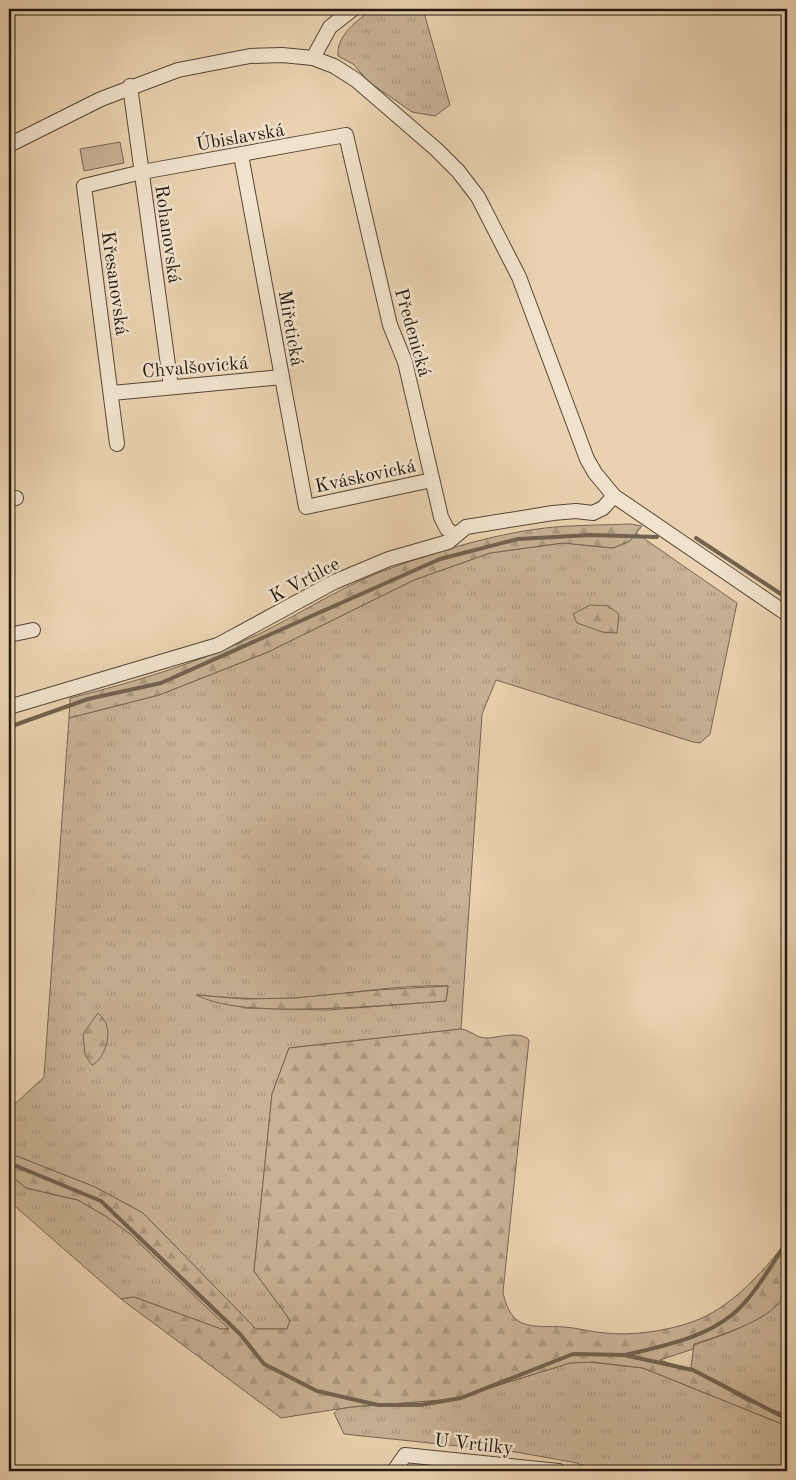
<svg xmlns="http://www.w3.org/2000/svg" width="796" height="1480" font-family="'Old Standard TT',serif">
<defs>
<pattern id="grass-tufts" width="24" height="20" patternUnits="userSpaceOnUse" patternTransform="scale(1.25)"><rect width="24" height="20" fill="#c8b295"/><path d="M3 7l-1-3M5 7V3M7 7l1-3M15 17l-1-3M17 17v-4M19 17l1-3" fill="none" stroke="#ac987f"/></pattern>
<pattern id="forest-firs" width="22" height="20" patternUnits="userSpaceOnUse" patternTransform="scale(1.25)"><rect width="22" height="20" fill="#c8b295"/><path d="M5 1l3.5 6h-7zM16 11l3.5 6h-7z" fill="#ac987f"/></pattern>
</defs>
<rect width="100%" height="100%" fill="#ead2b0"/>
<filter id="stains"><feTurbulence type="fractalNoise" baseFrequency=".004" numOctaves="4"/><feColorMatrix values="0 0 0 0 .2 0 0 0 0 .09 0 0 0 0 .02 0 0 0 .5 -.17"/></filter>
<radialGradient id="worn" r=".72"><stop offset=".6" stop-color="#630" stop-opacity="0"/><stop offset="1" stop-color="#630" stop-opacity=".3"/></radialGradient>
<!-- grass -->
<g fill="url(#grass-tufts)" stroke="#766552" fill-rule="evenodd">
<path d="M 373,9 L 423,9 L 450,105 L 435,116 L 412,112 L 369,82 L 353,64 L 338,56 C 336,35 358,20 373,9 Z"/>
<path d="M 636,533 L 737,603 L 710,734 L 700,743 L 693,742 L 496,680 L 482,714 L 461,1029 L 289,1048 L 272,1094 L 254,1271 L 290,1320 L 288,1329 L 256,1329 L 143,1213 L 95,1187 L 9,1153 L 9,1106 L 15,1104 L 44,1077 L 69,718 L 159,695 L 268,652 L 414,580 L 490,553 L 563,543 L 613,548 L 630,541 ZM 448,986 L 446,1001 L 328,1010 L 245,1008 L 198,995 C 230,998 262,1000 294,998 C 345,995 397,984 448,986 Z"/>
<path d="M 9,1174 L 26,1188 L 78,1200 L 107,1217 L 130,1234 L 230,1329 L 221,1329 L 134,1297 L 121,1299 L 9,1201 Z"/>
<path d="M 787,1290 L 787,1415 C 756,1403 714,1391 691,1367 L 694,1345 C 729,1333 765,1322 787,1290 Z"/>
<path d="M 588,1362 L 643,1368 L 787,1426 L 787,1471 L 599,1471 L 577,1463 L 516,1452 L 344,1434 L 334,1413 L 339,1409 L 351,1407 L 454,1399 L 570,1363 Z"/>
</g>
<!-- forest -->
<g fill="url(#forest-firs)" stroke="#766552">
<path d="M 630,524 L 642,526 L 630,541 L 613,548 L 563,543 L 490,553 L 414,580 L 268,652 L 159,695 L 69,718 L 70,698 C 135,682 198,663 259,634 C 304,612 346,583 394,567 C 445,549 500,532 555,527 C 580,525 605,525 630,524 Z"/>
<path d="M 590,605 L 608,606 L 619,614 L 617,633 L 602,632 L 577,623 L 573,614 Z"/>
<path d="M 448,986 L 446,1001 C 390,1005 335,1010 278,1009 C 251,1008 221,1007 196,995 L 245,999 L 295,998 L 377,990 Z"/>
<path d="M 98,1013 C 101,1016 104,1019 106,1023 C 111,1036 105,1059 92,1065 L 85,1055 L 83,1034 Z"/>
<path d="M 461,1029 C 471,1030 476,1038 486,1038 C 499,1038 519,1030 529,1040 L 503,1292 C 505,1303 510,1318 522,1323 C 533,1328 552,1326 564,1327 C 578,1328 591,1332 605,1333 C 633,1336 666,1331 692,1322 C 730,1309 763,1272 787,1241 C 787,1256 790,1273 787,1288 C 782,1318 718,1336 694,1344 L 693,1349 L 660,1360 L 696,1372 L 747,1401 L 787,1415 L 787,1426 L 643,1368 L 593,1362 L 570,1363 L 454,1399 L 351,1407 L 281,1418 L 121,1299 L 134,1297 L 221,1329 L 229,1329 L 130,1234 L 107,1217 L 78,1200 L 26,1188 L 9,1174 L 9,1153 L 95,1187 L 143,1213 L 256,1329 L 287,1329 L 290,1320 L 254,1271 L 272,1094 L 289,1048 Z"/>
</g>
<!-- park -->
<path fill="#c8b295" stroke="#766552" d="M 120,142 L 124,163 L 84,171 L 80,149 Z"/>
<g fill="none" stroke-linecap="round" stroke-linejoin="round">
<!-- stream -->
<g stroke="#726250" stroke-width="4">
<path d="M 696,538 L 787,598"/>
<path d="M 9,727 L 88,699 L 161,683 L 440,559 L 518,539 L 591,535 L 657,537"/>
<path d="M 9,1163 L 101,1201 L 240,1334 L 264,1364 L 317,1391 L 378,1405 L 420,1405 L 461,1398 L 573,1354 L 624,1355 L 693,1370 L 787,1419"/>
<path d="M 625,1355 C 667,1345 717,1336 746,1301 C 762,1283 774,1261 787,1241"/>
</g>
<defs>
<g id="minor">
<path d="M 313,58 L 330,27 L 353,9"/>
<path d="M 130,86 L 171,387"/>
<path d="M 9,145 L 101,99 L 178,70 L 250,56 L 282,55 L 313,58 L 334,66 L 356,80 L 437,150 L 458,171 L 478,197 L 519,277 L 587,459 L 595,473 L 614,496 L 787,614"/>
<path d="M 241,155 L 306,507 L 432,480"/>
<path d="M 112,393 L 282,377"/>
<path d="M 117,444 L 84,186 L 142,172 L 346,135 L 390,325 L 405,362 L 441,517 L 447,529 L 455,535"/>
<path d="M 9,499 L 16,498"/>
<path d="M 9,635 L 33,630"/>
<path d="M 9,707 L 218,645 L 334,582 L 389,559 L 448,542 L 466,527 L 553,513 L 576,511 L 593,513 L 603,508 L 614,496"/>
<path d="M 394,1471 L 405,1455 L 559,1471"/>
</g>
</defs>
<!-- minor casing -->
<use href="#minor" stroke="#554638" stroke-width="16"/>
<!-- minor -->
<use href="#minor" stroke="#f1e2cc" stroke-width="14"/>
</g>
<g text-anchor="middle" stroke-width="5" stroke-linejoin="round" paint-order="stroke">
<!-- street labels -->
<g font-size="19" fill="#231810" stroke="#f1e2cc">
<text transform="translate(240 136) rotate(-10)" y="7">Úbislavská</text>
<text transform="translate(169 234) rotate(82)" y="7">Rohanovská</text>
<text transform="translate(116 283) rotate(82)" y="7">Křesanovská</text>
<text transform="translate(292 328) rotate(80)" y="7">Miřetická</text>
<text transform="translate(414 332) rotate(74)" y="7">Předenická</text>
<text transform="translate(195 366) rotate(-5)" y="7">Chvalšovická</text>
<text transform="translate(365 475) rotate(-12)" y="7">Kváskovická</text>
<text transform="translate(304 579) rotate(-28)" y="7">K Vrtilce</text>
<text transform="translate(474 1443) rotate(6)" y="7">U Vrtilky</text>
</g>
</g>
<!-- margin -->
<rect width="796" height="1480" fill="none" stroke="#ead2b0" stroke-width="30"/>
<rect x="10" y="10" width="776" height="1460" fill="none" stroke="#231810" stroke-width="2.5"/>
<rect x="15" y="15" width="766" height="1450" fill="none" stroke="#231810"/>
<rect width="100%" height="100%" filter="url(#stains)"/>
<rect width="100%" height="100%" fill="url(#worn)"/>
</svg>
